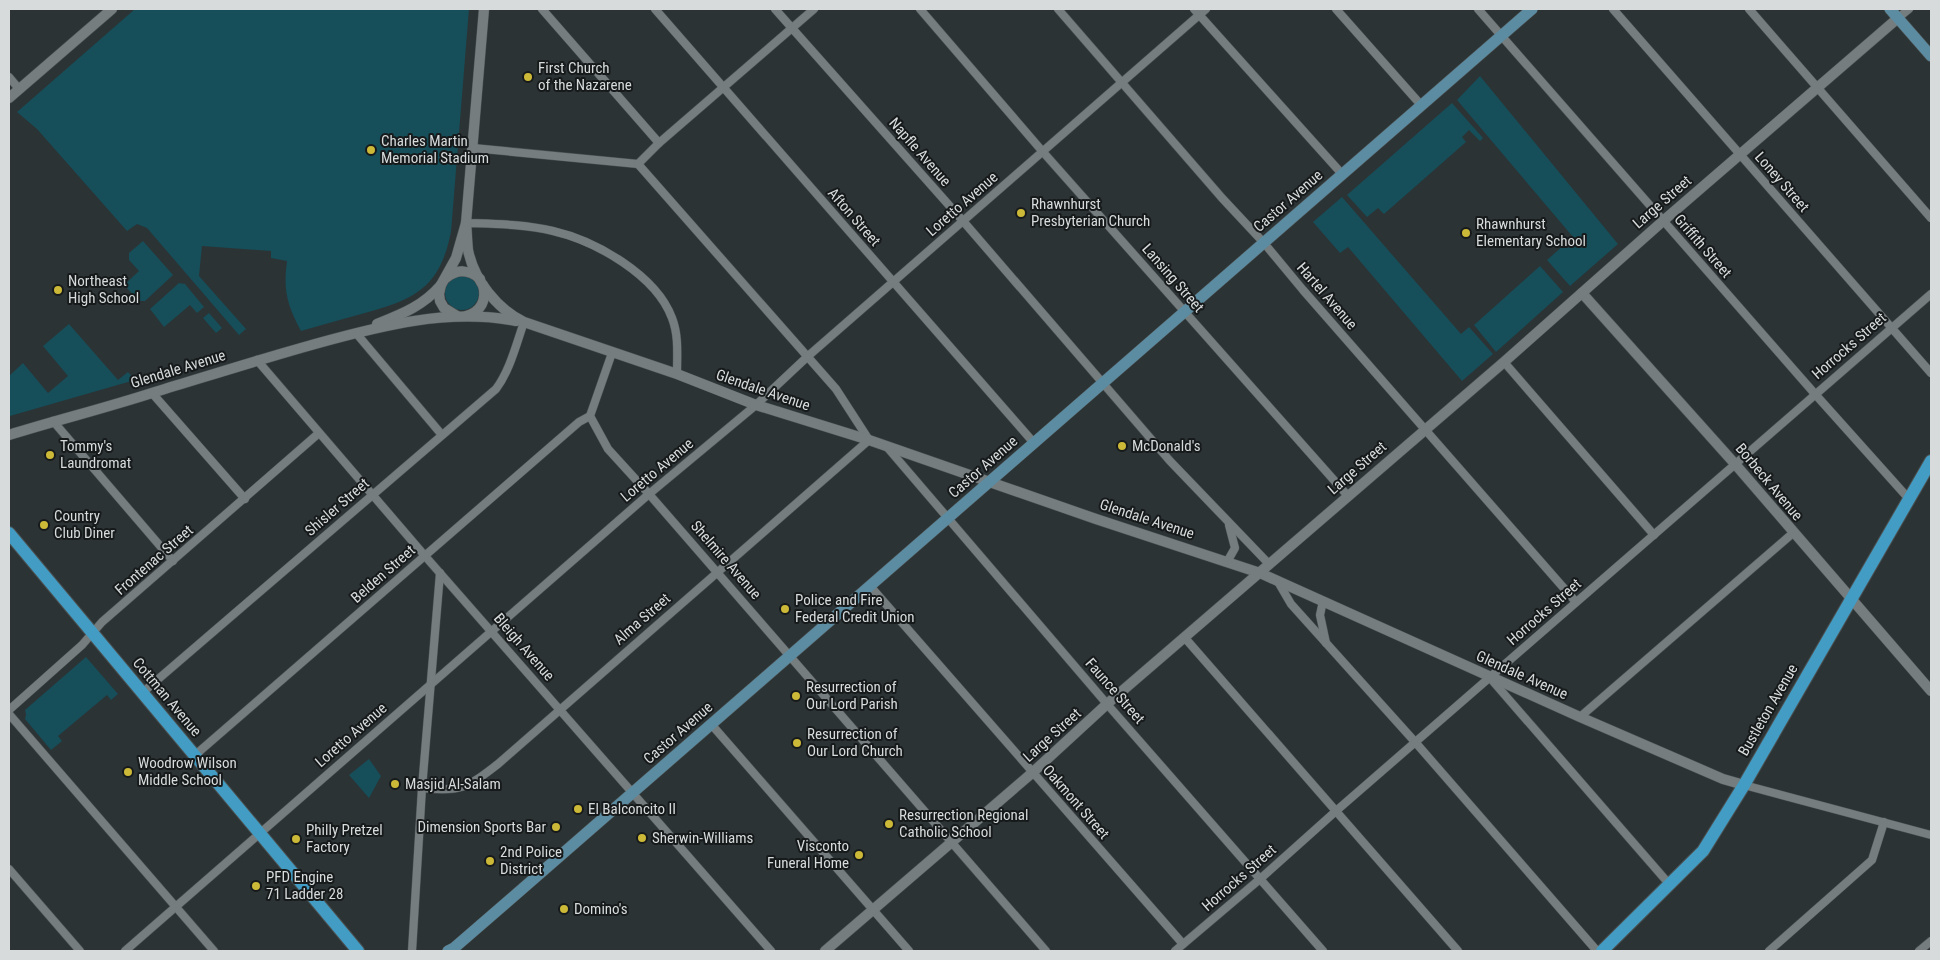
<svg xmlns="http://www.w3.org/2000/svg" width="1940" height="960" font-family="'Roboto Condensed',sans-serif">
<rect width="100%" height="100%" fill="#2c3335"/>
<!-- green -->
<g fill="#164e59">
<path d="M 135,9 L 469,9 L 451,232 C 440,287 416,299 365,313 C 343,319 322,325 301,331 C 287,305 283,290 287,261 L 271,258 L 271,251 L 202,246 L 199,276 L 246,329 L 239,335 L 147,228 L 137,224 L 127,231 L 37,129 L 17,112 Z"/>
<path d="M 1480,76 L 1618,244 L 1570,286 L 1547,260 L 1573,237 L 1457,100 Z"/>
<path d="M 1452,103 L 1483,138 L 1480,141 L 1469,130 L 1462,137 L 1466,142 L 1384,214 L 1378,208 L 1367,217 L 1347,195 Z"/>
<path d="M 1342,197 L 1461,334 L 1469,327 L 1493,354 L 1462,381 L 1348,247 L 1340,253 L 1313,222 Z"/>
<path d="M 143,241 L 173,275 L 145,301 L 139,301 L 124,285 L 139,271 L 129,260 L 129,253 Z"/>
<path d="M 1540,266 L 1563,292 L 1496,352 L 1474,325 Z"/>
<circle cx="462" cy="293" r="17"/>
<path d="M 179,283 L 185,284 L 204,307 L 197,313 L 190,305 L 164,327 L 150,309 Z"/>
<path d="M 209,313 L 222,328 L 216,333 L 203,318 Z"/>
<path d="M 69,324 L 118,380 L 128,372 L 135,380 L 10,416 L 9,376 L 23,363 L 48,393 L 68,376 L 43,346 Z"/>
<path d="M 86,657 L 118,694 L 111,700 L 107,695 L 58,736 L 62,741 L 51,750 L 25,719 L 26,715 L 25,710 Z"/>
<path d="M 369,759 L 381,776 L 369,798 L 349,775 Z"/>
</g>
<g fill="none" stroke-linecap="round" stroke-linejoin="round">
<defs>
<g id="minor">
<path d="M 542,9 L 659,143"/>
<path d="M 655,9 L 1034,443"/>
<path d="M 775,9 L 963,221 L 1170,461 L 1269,564"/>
<path d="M 920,9 L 1043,152 L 1348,496"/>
<path d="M 1058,9 L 1222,198 L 1264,243 L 1303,290 L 1576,602"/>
<path d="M 1194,9 L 1342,174"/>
<path d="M 1336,9 L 1421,105"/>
<path d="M 1478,9 L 1815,394 L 1909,499"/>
<path d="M 1613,9 L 1931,373"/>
<path d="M 1749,9 L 1931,218"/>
<path d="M 1898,18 L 1909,9"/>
<path d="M 9,77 L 19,89"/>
<path d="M 473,148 L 638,164"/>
<path d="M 638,164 L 659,143 L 814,9"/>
<path d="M 466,223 C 495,224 525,224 553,231 C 596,241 656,275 672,318 C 679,336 677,355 677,374"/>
<path d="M 356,333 L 442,435"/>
<path d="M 612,353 L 590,416 L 608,449 L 649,494 L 1046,951"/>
<path d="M 257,360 L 425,556 L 771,951"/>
<path d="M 1504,362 L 1654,535"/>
<path d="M 152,393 L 245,499"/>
<path d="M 53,421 L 173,561"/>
<path d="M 887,447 L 1107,704 L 1323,951"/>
<path d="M 1227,562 L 1235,548 L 1229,525"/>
<path d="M 1277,580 L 1291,604 L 1416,743 L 1597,951"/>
<path d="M 870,586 L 1183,944"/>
<path d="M 1323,601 L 1320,615 L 1326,643"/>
<path d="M 1185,638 L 1458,951"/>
<path d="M 1491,679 L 1670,885"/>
<path d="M 142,693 L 496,389 C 510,370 516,345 524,322"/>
<path d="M 9,710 L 82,645 L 102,622 L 319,433"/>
<path d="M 9,714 L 214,951"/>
<path d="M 1580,717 L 1793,533"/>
<path d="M 711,724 L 909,951"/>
<path d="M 194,756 L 579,422 L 590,416"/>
<path d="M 1744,785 L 1931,835"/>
<path d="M 422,788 C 461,792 467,788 498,764 L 869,440 L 836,389 L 638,164"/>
<path d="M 9,869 L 80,951"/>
<path d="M 125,951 L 649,494 L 756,405 L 807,357 L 1206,9"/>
<path d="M 412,951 L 422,788 L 440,573"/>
<path d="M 1175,951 L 1260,879 L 1336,811 L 1931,294"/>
<path d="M 1769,951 L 1872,860 L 1884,822"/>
<path d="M 1919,951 L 1931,941"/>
</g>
<g id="tertiary">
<path d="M 9,98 L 112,9"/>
<path d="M 466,223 C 467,232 467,241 468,250 C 474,280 497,309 524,322 L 677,374 L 756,405 L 869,440 L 1096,519 L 1260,573 L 1580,717 L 1723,779 L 1744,785"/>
<path d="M 446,278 C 457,269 469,269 480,279"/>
<path d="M 1582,293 L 1735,464 L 1931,691"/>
<path d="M 457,316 L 444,308 L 440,301 L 439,294 L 441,285 L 456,258 L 466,223 L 484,9"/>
<path d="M 466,316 C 481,312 487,300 483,285"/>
<path d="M 377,324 C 402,314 423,306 441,285"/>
<path d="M 9,435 C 57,420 106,408 155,392 C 208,376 261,359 315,344 C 380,326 448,308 516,321"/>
<path d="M 825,951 L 1032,773 L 1107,704 L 1504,362 L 1663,221 L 1898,18"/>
</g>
<g id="secondary">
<path d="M 1890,9 L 1931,56"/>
<path d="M 448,951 L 454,948 L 506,903 L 1532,9"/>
</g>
<g id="primary">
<path d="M 9,533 L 358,951"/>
<path d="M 1602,951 L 1703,851 L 1744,785 L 1931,461"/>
</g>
</defs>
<!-- minor casing -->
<use href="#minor" stroke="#4b5152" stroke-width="9"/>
<!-- tertiary casing -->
<use href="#tertiary" stroke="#4b5152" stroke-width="11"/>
<!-- secondary casing -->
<use href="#secondary" stroke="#4b5152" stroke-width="12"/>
<!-- primary casing -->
<use href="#primary" stroke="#4b5152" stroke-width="14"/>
<!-- minor -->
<use href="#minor" stroke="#757d7f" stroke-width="8"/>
<!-- tertiary -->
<use href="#tertiary" stroke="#757d7f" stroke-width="10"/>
<!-- secondary -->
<use href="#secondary" stroke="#5c8ca1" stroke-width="11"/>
<!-- primary -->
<use href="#primary" stroke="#439cc3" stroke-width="12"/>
</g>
<!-- markers -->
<g fill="#ccb938" stroke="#171a1b" stroke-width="2">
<circle cx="528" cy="77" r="5"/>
<circle cx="371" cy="150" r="5"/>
<circle cx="1021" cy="213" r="5"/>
<circle cx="1466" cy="233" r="5"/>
<circle cx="58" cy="290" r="5"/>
<circle cx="1122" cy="446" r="5"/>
<circle cx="50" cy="455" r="5"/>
<circle cx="44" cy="525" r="5"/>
<circle cx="785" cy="609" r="5"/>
<circle cx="796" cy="696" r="5"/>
<circle cx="797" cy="743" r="5"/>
<circle cx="128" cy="772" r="5"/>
<circle cx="395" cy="784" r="5"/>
<circle cx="578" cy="809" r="5"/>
<circle cx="889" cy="824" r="5"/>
<circle cx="556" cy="827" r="5"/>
<circle cx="642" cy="838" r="5"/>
<circle cx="296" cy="839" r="5"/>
<circle cx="859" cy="855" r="5"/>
<circle cx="490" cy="861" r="5"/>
<circle cx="256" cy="886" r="5"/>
<circle cx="564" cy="909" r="5"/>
</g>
<g text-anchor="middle" stroke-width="4" stroke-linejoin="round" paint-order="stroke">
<!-- poi labels -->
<g font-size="15" fill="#d7dbdc" stroke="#171a1b" text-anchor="start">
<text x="538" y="73">First Church<tspan x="538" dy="17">of the Nazarene</tspan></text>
<text x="381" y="146">Charles Martin<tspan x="381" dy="17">Memorial Stadium</tspan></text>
<text x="1031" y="209">Rhawnhurst<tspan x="1031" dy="17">Presbyterian Church</tspan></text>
<text x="1476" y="229">Rhawnhurst<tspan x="1476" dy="17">Elementary School</tspan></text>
<text x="68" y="286">Northeast<tspan x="68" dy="17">High School</tspan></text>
<text x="60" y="451">Tommy's<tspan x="60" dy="17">Laundromat</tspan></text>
<text x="1132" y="451">McDonald's</text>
<text x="54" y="521">Country<tspan x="54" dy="17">Club Diner</tspan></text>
<text x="795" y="605">Police and Fire<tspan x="795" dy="17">Federal Credit Union</tspan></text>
<text x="806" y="692">Resurrection of<tspan x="806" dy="17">Our Lord Parish</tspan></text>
<text x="807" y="739">Resurrection of<tspan x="807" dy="17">Our Lord Church</tspan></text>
<text x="138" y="768">Woodrow Wilson<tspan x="138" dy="17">Middle School</tspan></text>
<text x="405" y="789">Masjid Al-Salam</text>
<text x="588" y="814">El Balconcito II</text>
<text x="899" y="820">Resurrection Regional<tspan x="899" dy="17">Catholic School</tspan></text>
<text x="546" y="832" text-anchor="end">Dimension Sports Bar</text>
<text x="306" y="835">Philly Pretzel<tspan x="306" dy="17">Factory</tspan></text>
<text x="652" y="843">Sherwin-Williams</text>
<text x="849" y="851" text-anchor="end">Visconto<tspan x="849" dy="17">Funeral Home</tspan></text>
<text x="500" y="857">2nd Police<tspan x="500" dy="17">District</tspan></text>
<text x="266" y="882">PFD Engine<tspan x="266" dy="17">71 Ladder 28</tspan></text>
<text x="574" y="914">Domino's</text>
</g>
<!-- street labels -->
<g font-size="15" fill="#d7dbdc" stroke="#171a1b">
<text transform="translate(920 152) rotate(49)" y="5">Napfle Avenue</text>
<text transform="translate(1782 182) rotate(49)" y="5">Loney Street</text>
<text transform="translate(1288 201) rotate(-41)" y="5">Castor Avenue</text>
<text transform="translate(1662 202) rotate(-41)" y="5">Large Street</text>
<text transform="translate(962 204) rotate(-41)" y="5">Loretto Avenue</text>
<text transform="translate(854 217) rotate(49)" y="5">Afton Street</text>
<text transform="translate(1703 246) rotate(49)" y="5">Griffith Street</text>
<text transform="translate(1173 278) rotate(49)" y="5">Lansing Street</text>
<text transform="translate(1327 296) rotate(49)" y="5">Hartel Avenue</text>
<text transform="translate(1849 346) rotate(-41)" y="5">Horrocks Street</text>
<text transform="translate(178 369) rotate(-17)" y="5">Glendale Avenue</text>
<text transform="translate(763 390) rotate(19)" y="5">Glendale Avenue</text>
<text transform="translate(983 467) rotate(-41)" y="5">Castor Avenue</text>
<text transform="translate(1357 468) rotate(-41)" y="5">Large Street</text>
<text transform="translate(657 470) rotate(-40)" y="5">Loretto Avenue</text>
<text transform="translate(1769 482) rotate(50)" y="5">Borbeck Avenue</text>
<text transform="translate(337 507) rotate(-41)" y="5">Shisler Street</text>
<text transform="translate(1147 519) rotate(18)" y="5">Glendale Avenue</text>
<text transform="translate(154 560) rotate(-41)" y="5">Frontenac Street</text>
<text transform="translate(726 560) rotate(49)" y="5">Shelmire Avenue</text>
<text transform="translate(383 574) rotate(-41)" y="5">Belden Street</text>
<text transform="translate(1544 612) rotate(-41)" y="5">Horrocks Street</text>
<text transform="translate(642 619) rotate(-41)" y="5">Alma Street</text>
<text transform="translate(524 647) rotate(49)" y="5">Bleigh Avenue</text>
<text transform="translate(1522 675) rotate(24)" y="5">Glendale Avenue</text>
<text transform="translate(1115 691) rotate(49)" y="5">Faunce Street</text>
<text transform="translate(167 697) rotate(50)" y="5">Cottman Avenue</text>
<text transform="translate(1768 710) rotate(-60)" y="5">Bustleton Avenue</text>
<text transform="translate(678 733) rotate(-41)" y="5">Castor Avenue</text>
<text transform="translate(351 735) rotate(-41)" y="5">Loretto Avenue</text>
<text transform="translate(1052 735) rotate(-42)" y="5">Large Street</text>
<text transform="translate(1076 802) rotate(49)" y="5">Oakmont Street</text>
<text transform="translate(1239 878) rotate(-41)" y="5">Horrocks Street</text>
</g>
</g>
<!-- border -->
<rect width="1940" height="960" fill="none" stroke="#d7dbdc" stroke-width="20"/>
</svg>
